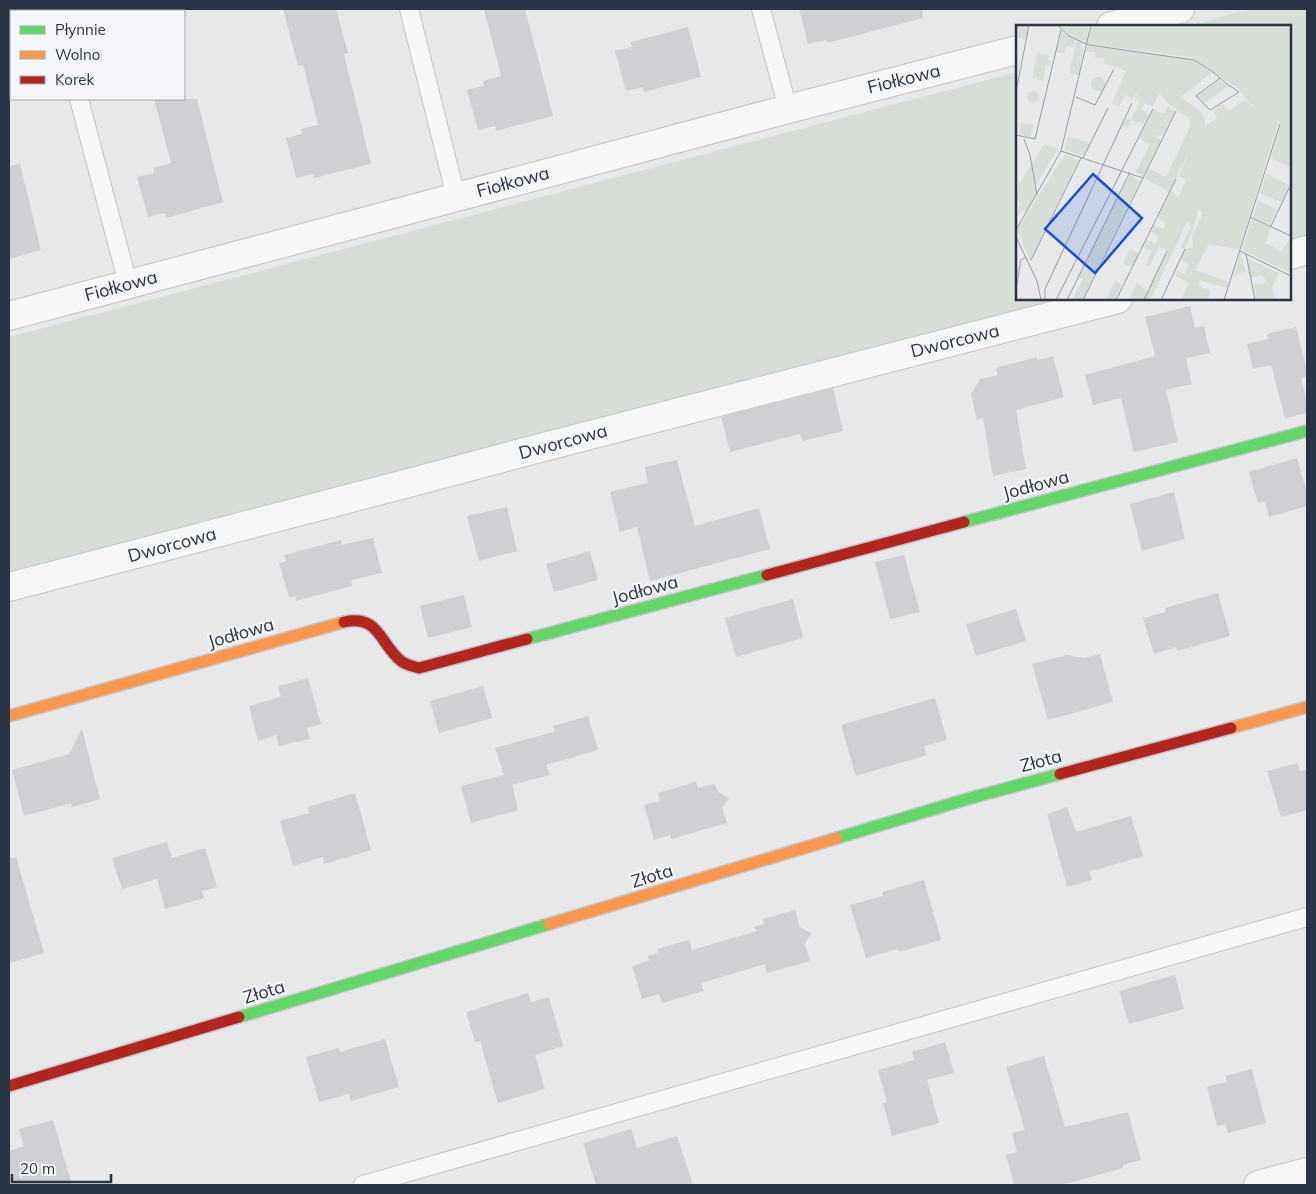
<svg xmlns="http://www.w3.org/2000/svg" width="1316" height="1194" font-family="Mulish,sans-serif">
<rect width="100%" height="100%" fill="#e6e8ea"/>
<!-- green -->
<g fill="#d6ded6">
<path d="M 1251,9 L 1307,9 L 1307,244 L 1290,248 L 1290,26 L 1188,26 Z"/>
<path d="M 1017,72 L 1017,299 L 1093,299 L 9,574 L 9,337 Z"/>
</g>
<!-- building -->
<g fill="#ced0d3">
<path d="M 283,9 L 336,9 L 348,53 L 344,54 L 371,164 L 314,178 L 313,174 L 296,178 L 286,138 L 302,134 L 301,129 L 318,125 L 303,65 L 298,66 Z"/>
<path d="M 484,9 L 525,9 L 553,116 L 496,131 L 495,126 L 478,130 L 467,90 L 484,86 L 483,81 L 501,76 Z"/>
<path d="M 799,9 L 922,9 L 923,18 L 827,43 L 826,40 L 808,44 Z"/>
<path d="M 688,27 L 701,77 L 644,92 L 643,87 L 626,91 L 615,51 L 632,47 L 631,42 Z"/>
<path d="M 154,99 L 197,99 L 223,202 L 166,218 L 165,213 L 148,217 L 137,177 L 154,173 L 153,168 L 171,163 Z"/>
<path d="M 20,164 L 41,250 L 9,259 L 9,166 Z"/>
<path d="M 1190,306 L 1195,328 L 1204,326 L 1210,353 L 1186,358 L 1192,384 L 1166,390 L 1178,442 L 1134,452 L 1121,398 L 1093,405 L 1085,375 L 1155,356 L 1145,317 Z"/>
<path d="M 1296,327 L 1307,370 L 1307,377 L 1301,378 L 1307,401 L 1307,413 L 1285,418 L 1271,365 L 1253,369 L 1247,344 L 1268,339 L 1267,334 Z"/>
<path d="M 1053,356 L 1064,397 L 1016,410 L 1026,469 L 993,476 L 983,418 L 977,420 L 971,394 L 980,379 L 998,375 L 996,368 L 1037,357 L 1037,360 Z"/>
<path d="M 833,388 L 843,431 L 802,441 L 800,434 L 730,452 L 721,417 Z"/>
<path d="M 1297,458 L 1307,493 L 1307,506 L 1269,517 L 1265,501 L 1258,503 L 1249,472 Z"/>
<path d="M 677,460 L 695,526 L 759,508 L 770,549 L 650,581 L 637,527 L 620,532 L 610,492 L 648,483 L 645,467 Z"/>
<path d="M 1174,492 L 1185,539 L 1142,551 L 1130,504 Z"/>
<path d="M 507,507 L 517,551 L 479,561 L 467,516 Z"/>
<path d="M 373,538 L 382,573 L 351,580 L 352,586 L 296,601 L 296,596 L 289,597 L 279,563 L 287,561 L 284,555 L 341,540 L 342,545 Z"/>
<path d="M 590,551 L 598,580 L 554,592 L 546,564 Z"/>
<path d="M 904,555 L 920,612 L 890,619 L 875,562 Z"/>
<path d="M 1218,593 L 1230,636 L 1177,651 L 1176,647 L 1154,654 L 1143,618 L 1166,612 L 1165,608 Z"/>
<path d="M 464,595 L 472,627 L 428,638 L 420,606 Z"/>
<path d="M 793,599 L 803,638 L 736,657 L 725,618 Z"/>
<path d="M 1016,609 L 1026,641 L 976,656 L 966,624 Z"/>
<path d="M 1100,654 L 1113,702 L 1048,720 L 1032,664 L 1067,655 L 1084,658 Z"/>
<path d="M 308,678 L 321,724 L 307,728 L 310,739 L 279,746 L 276,735 L 258,741 L 249,706 L 281,697 L 278,686 Z"/>
<path d="M 483,686 L 492,718 L 439,733 L 430,701 Z"/>
<path d="M 935,698 L 947,740 L 924,746 L 927,755 L 856,776 L 841,725 Z"/>
<path d="M 588,716 L 598,750 L 546,765 L 550,775 L 512,785 L 518,810 L 471,823 L 461,786 L 504,775 L 495,748 L 554,732 L 553,726 Z"/>
<path d="M 82,729 L 100,799 L 72,807 L 71,803 L 24,816 L 12,770 L 69,754 Z"/>
<path d="M 1297,763 L 1300,771 L 1307,769 L 1307,810 L 1281,817 L 1267,771 Z"/>
<path d="M 696,782 L 698,788 L 715,784 L 718,792 L 729,798 L 722,808 L 727,823 L 671,839 L 670,835 L 654,840 L 644,805 L 660,801 L 658,793 Z"/>
<path d="M 355,793 L 371,850 L 324,864 L 323,857 L 293,866 L 280,821 L 309,813 L 308,807 Z"/>
<path d="M 1067,807 L 1076,832 L 1131,816 L 1143,856 L 1089,872 L 1092,880 L 1067,887 L 1047,814 Z"/>
<path d="M 167,842 L 172,858 L 205,848 L 217,887 L 202,891 L 204,898 L 165,909 L 157,879 L 122,889 L 112,858 Z"/>
<path d="M 16,857 L 44,953 L 9,963 L 9,858 Z"/>
<path d="M 924,880 L 941,940 L 899,952 L 898,949 L 866,958 L 850,905 L 883,896 L 882,892 Z"/>
<path d="M 795,910 L 800,927 L 811,933 L 805,944 L 810,961 L 767,973 L 765,964 L 701,983 L 704,991 L 662,1003 L 659,994 L 642,999 L 632,966 L 649,961 L 648,956 L 658,953 L 657,949 L 689,940 L 692,950 L 757,931 L 754,927 L 764,924 L 763,919 Z"/>
<path d="M 1175,975 L 1184,1009 L 1129,1024 L 1119,991 Z"/>
<path d="M 528,993 L 531,1002 L 549,997 L 563,1046 L 535,1055 L 545,1089 L 498,1103 L 480,1041 L 475,1042 L 466,1012 Z"/>
<path d="M 385,1039 L 399,1087 L 351,1101 L 349,1094 L 319,1102 L 306,1057 L 339,1048 L 340,1052 Z"/>
<path d="M 945,1042 L 954,1073 L 927,1080 L 939,1123 L 892,1136 L 883,1103 L 887,1102 L 878,1070 L 914,1060 L 912,1052 Z"/>
<path d="M 1044,1056 L 1065,1127 L 1128,1112 L 1141,1160 L 1123,1165 L 1123,1168 L 1062,1185 L 1014,1185 L 1006,1155 L 1017,1152 L 1012,1133 L 1025,1130 L 1006,1067 Z"/>
<path d="M 1252,1069 L 1266,1123 L 1228,1133 L 1225,1124 L 1217,1126 L 1207,1087 L 1227,1082 L 1225,1076 Z"/>
<path d="M 53,1120 L 72,1185 L 9,1185 L 9,1151 L 24,1146 L 19,1129 Z"/>
<path d="M 631,1129 L 637,1148 L 677,1136 L 693,1185 L 596,1185 L 583,1143 Z"/>
</g>
<g fill="none" stroke-linecap="round" stroke-linejoin="round">
<defs>
<g id="lane">
<path d="M 409,9 L 456,197"/>
<path d="M 761,9 L 788,109"/>
<path d="M 79,99 L 128,284"/>
<path d="M 363,1185 L 1307,917"/>
</g>
<g id="street">
<path d="M 1111,26 L 1180,9"/>
<path d="M 1290,255 L 1307,250"/>
<path d="M 9,316 L 788,109 L 1017,50"/>
<path d="M 9,587 L 405,484 L 532,450 L 1118,299"/>
<path d="M 1258,1185 L 1307,1172"/>
</g>
<g id="fast">
<path d="M 964,522 L 1307,431"/>
<path d="M 527,639 L 767,575"/>
<path d="M 837,838 L 974,797 L 1060,774"/>
<path d="M 239,1017 L 549,924"/>
</g>
<g id="slow">
<path d="M 9,716 L 344,622"/>
<path d="M 1231,728 L 1307,707"/>
<path d="M 549,924 L 837,838"/>
</g>
<g id="jam">
<path d="M 767,575 L 964,522"/>
<path d="M 344,622 C 379,614 380,644 401,661 C 406,665 412,666 419,668 L 527,639"/>
<path d="M 1060,774 L 1231,728"/>
<path d="M 9,1086 L 239,1017"/>
</g>
</defs>
<!-- lane casing -->
<use href="#lane" stroke="#c4c6c8" stroke-width="20"/>
<!-- street casing -->
<use href="#street" stroke="#c4c6c8" stroke-width="30"/>
<!-- fast casing -->
<use href="#fast" stroke="#c4c6c8" stroke-width="14"/>
<!-- slow casing -->
<use href="#slow" stroke="#c4c6c8" stroke-width="14"/>
<!-- jam casing -->
<use href="#jam" stroke="#c4c6c8" stroke-width="14"/>
<!-- lane -->
<use href="#lane" stroke="#f5f6f7" stroke-width="18"/>
<!-- street -->
<use href="#street" stroke="#f5f6f7" stroke-width="28"/>
<!-- fast -->
<use href="#fast" stroke="#63d668" stroke-width="11"/>
<!-- slow -->
<use href="#slow" stroke="#ff974d" stroke-width="11"/>
<!-- jam -->
<use href="#jam" stroke="#b3261e" stroke-width="11"/>
</g>
<g text-anchor="middle" stroke-width="4.5" stroke-linejoin="round" paint-order="stroke">
<!-- street labels -->
<g font-size="18" fill="#2b3445" stroke="#f4f6f9">
<text transform="translate(904 79) rotate(-14)" y="6">Fiołkowa</text>
<text transform="translate(513 182) rotate(-15)" y="6">Fiołkowa</text>
<text transform="translate(121 286) rotate(-15)" y="6">Fiołkowa</text>
<text transform="translate(955 341) rotate(-14)" y="6">Dworcowa</text>
<text transform="translate(563 442) rotate(-15)" y="6">Dworcowa</text>
<text transform="translate(1036 485) rotate(-15)" y="6">Jodłowa</text>
<text transform="translate(172 545) rotate(-15)" y="6">Dworcowa</text>
<text transform="translate(645 590) rotate(-15)" y="6">Jodłowa</text>
<text transform="translate(241 633) rotate(-16)" y="6">Jodłowa</text>
<text transform="translate(1041 761) rotate(-15)" y="6">Złota</text>
<text transform="translate(652 876) rotate(-17)" y="6">Złota</text>
<text transform="translate(264 992) rotate(-17)" y="6">Złota</text>
</g>
</g>
<!-- overview -->
<g transform="translate(1016 25)">
<rect width="275" height="275" fill="#e6e8ea"/>
<path d="M 0,0 L 12,1 L 9,14 L 0,12 ZM 42,0 L 73,0 L 70,17 L 55,10 ZM 75,0 L 275,0 L 275,143 L 255,133 L 265,99 L 259,93 L 262,98 L 223,225 L 193,219 L 179,245 L 213,257 L 211,263 L 184,255 L 182,261 L 195,266 L 192,275 L 165,275 L 173,258 L 159,251 L 161,246 L 169,249 L 173,239 L 164,235 L 169,224 L 177,222 L 176,212 L 187,188 L 183,184 L 172,218 L 168,224 L 165,222 L 175,202 L 171,197 L 134,275 L 113,275 L 121,258 L 132,267 L 151,226 L 143,222 L 133,242 L 130,240 L 136,226 L 128,222 L 131,215 L 140,218 L 143,212 L 135,207 L 138,200 L 147,204 L 150,197 L 142,193 L 156,165 L 162,173 L 170,155 L 163,151 L 174,124 L 153,167 L 129,153 L 133,144 L 150,152 L 174,102 L 174,93 L 153,80 L 143,68 L 137,81 L 129,78 L 125,85 L 133,89 L 128,99 L 115,95 L 111,103 L 106,101 L 110,93 L 115,95 L 124,76 L 119,74 L 124,63 L 117,73 L 109,70 L 99,89 L 103,81 L 96,78 L 110,46 L 87,38 L 89,33 L 79,32 L 79,27 L 69,27 L 71,21 L 175,34 L 196,48 L 164,72 L 183,85 L 189,94 L 189,101 L 201,93 L 197,85 L 207,78 L 212,86 L 229,75 L 234,80 L 258,92 L 234,79 L 221,63 L 174,32 L 72,19 ZM 45,7 L 59,15 L 57,22 L 50,21 L 48,29 L 40,27 ZM 61,15 L 68,18 L 63,50 L 53,48 ZM 22,28 L 33,30 L 32,35 L 36,36 L 35,41 L 30,40 L 27,56 L 16,53 ZM75 59a7 7 0 1 1 14 0a7 7 0 1 1-14 0ZM 203,55 L 212,61 L 189,78 L 181,72 ZM11 72a6 6 0 1 1 12 0a6 6 0 1 1-12 0ZM 152,81 L 159,87 L 147,110 L 137,111 L 145,115 L 127,151 L 120,147 L 134,119 L 123,114 L 138,85 L 148,89 ZM 5,98 L 17,100 L 14,113 L 3,108 ZM 52,111 L 74,118 L 67,131 L 48,125 ZM 29,119 L 42,124 L 19,162 L 16,138 ZM 49,129 L 63,135 L 14,235 L 1,205 ZM 15,140 L 20,170 L 10,187 L 5,185 L 0,194 L 4,177 L 0,174 L 0,163 ZM 114,149 L 124,156 L 66,275 L 56,275 L 67,254 L 62,252 ZM 250,149 L 273,160 L 265,177 L 244,168 ZM 242,175 L 261,185 L 254,200 L 237,192 ZM 236,194 L 255,203 L 249,218 L 266,226 L 275,213 L 275,248 L 226,225 ZM 114,224 L 123,228 L 116,242 L 107,238 ZM 225,230 L 230,247 L 218,250 L 224,230 ZM 231,233 L 263,248 L 256,263 L 259,275 L 241,275 L 237,260 L 251,257 L 246,250 L 235,253 ZM 99,256 L 106,260 L 98,275 L 90,275 Z" fill="#d6ded6"/>
<path fill="none" stroke="#9ba0a8" stroke-width="1" d="M 41,0 L 53,11 L 73,20 L 178,35 L 197,47 L 211,59 L 223,67 L 194,85 L 180,71 L 204,53M 0,67 L 13,0M 60,72 L 79,80 L 98,44M 0,110 L 19,114 L 45,5M 8,114 L 14,130 L 21,170M 45,126 L 127,153M 67,133 L 92,83M 234,192 L 275,211M 255,201 L 275,159M 0,205 L 45,126 L 75,0M 0,212 L 21,256 L 25,275M 224,226 L 275,251M 230,229 L 239,275M 15,235 L 65,133M 0,264 L 5,235 L 10,232M 29,275 L 29,264 L 116,78M 40,275 L 137,84M 51,275 L 114,147M 67,275 L 160,86M 100,275 L 160,154M 128,275 L 151,226M 145,275 L 169,224M 208,275 L 264,99"/>
<path fill="#1d4ed8" fill-opacity="0.15" stroke="#1d4ed8" stroke-width="2.5" d="M 77,149 L 126,193 L 79,248 L 29,204 Z"/>
<rect width="275" height="275" fill="none" stroke="#2b3445" stroke-width="2.5"/>
</g>
<!-- border -->
<rect width="1316" height="1194" fill="none" stroke="#2b3445" stroke-width="20"/>
<!-- legend -->
<rect x="10" y="10" width="175" height="90" fill="#f4f6f9" stroke="#a4a8b1"/>
<rect x="20" y="26" width="25" height="8" fill="#63d668" stroke="#a4a8b1"/>
<text x="55" y="35" font-size="15" fill="#2b3445">Płynnie</text>
<rect x="20" y="51" width="25" height="8" fill="#ff974d" stroke="#a4a8b1"/>
<text x="55" y="60" font-size="15" fill="#2b3445">Wolno</text>
<rect x="20" y="76" width="25" height="8" fill="#b3261e" stroke="#a4a8b1"/>
<text x="55" y="85" font-size="15" fill="#2b3445">Korek</text>
<!-- scale -->
<path d="M12 1174v8h99v-8" fill="none" stroke="#2b3445" stroke-width="2.5"/>
<text x="20" y="1174" font-size="15" fill="#2b3445" stroke="#f4f6f9" stroke-width="4" paint-order="stroke">20 m</text>
</svg>
